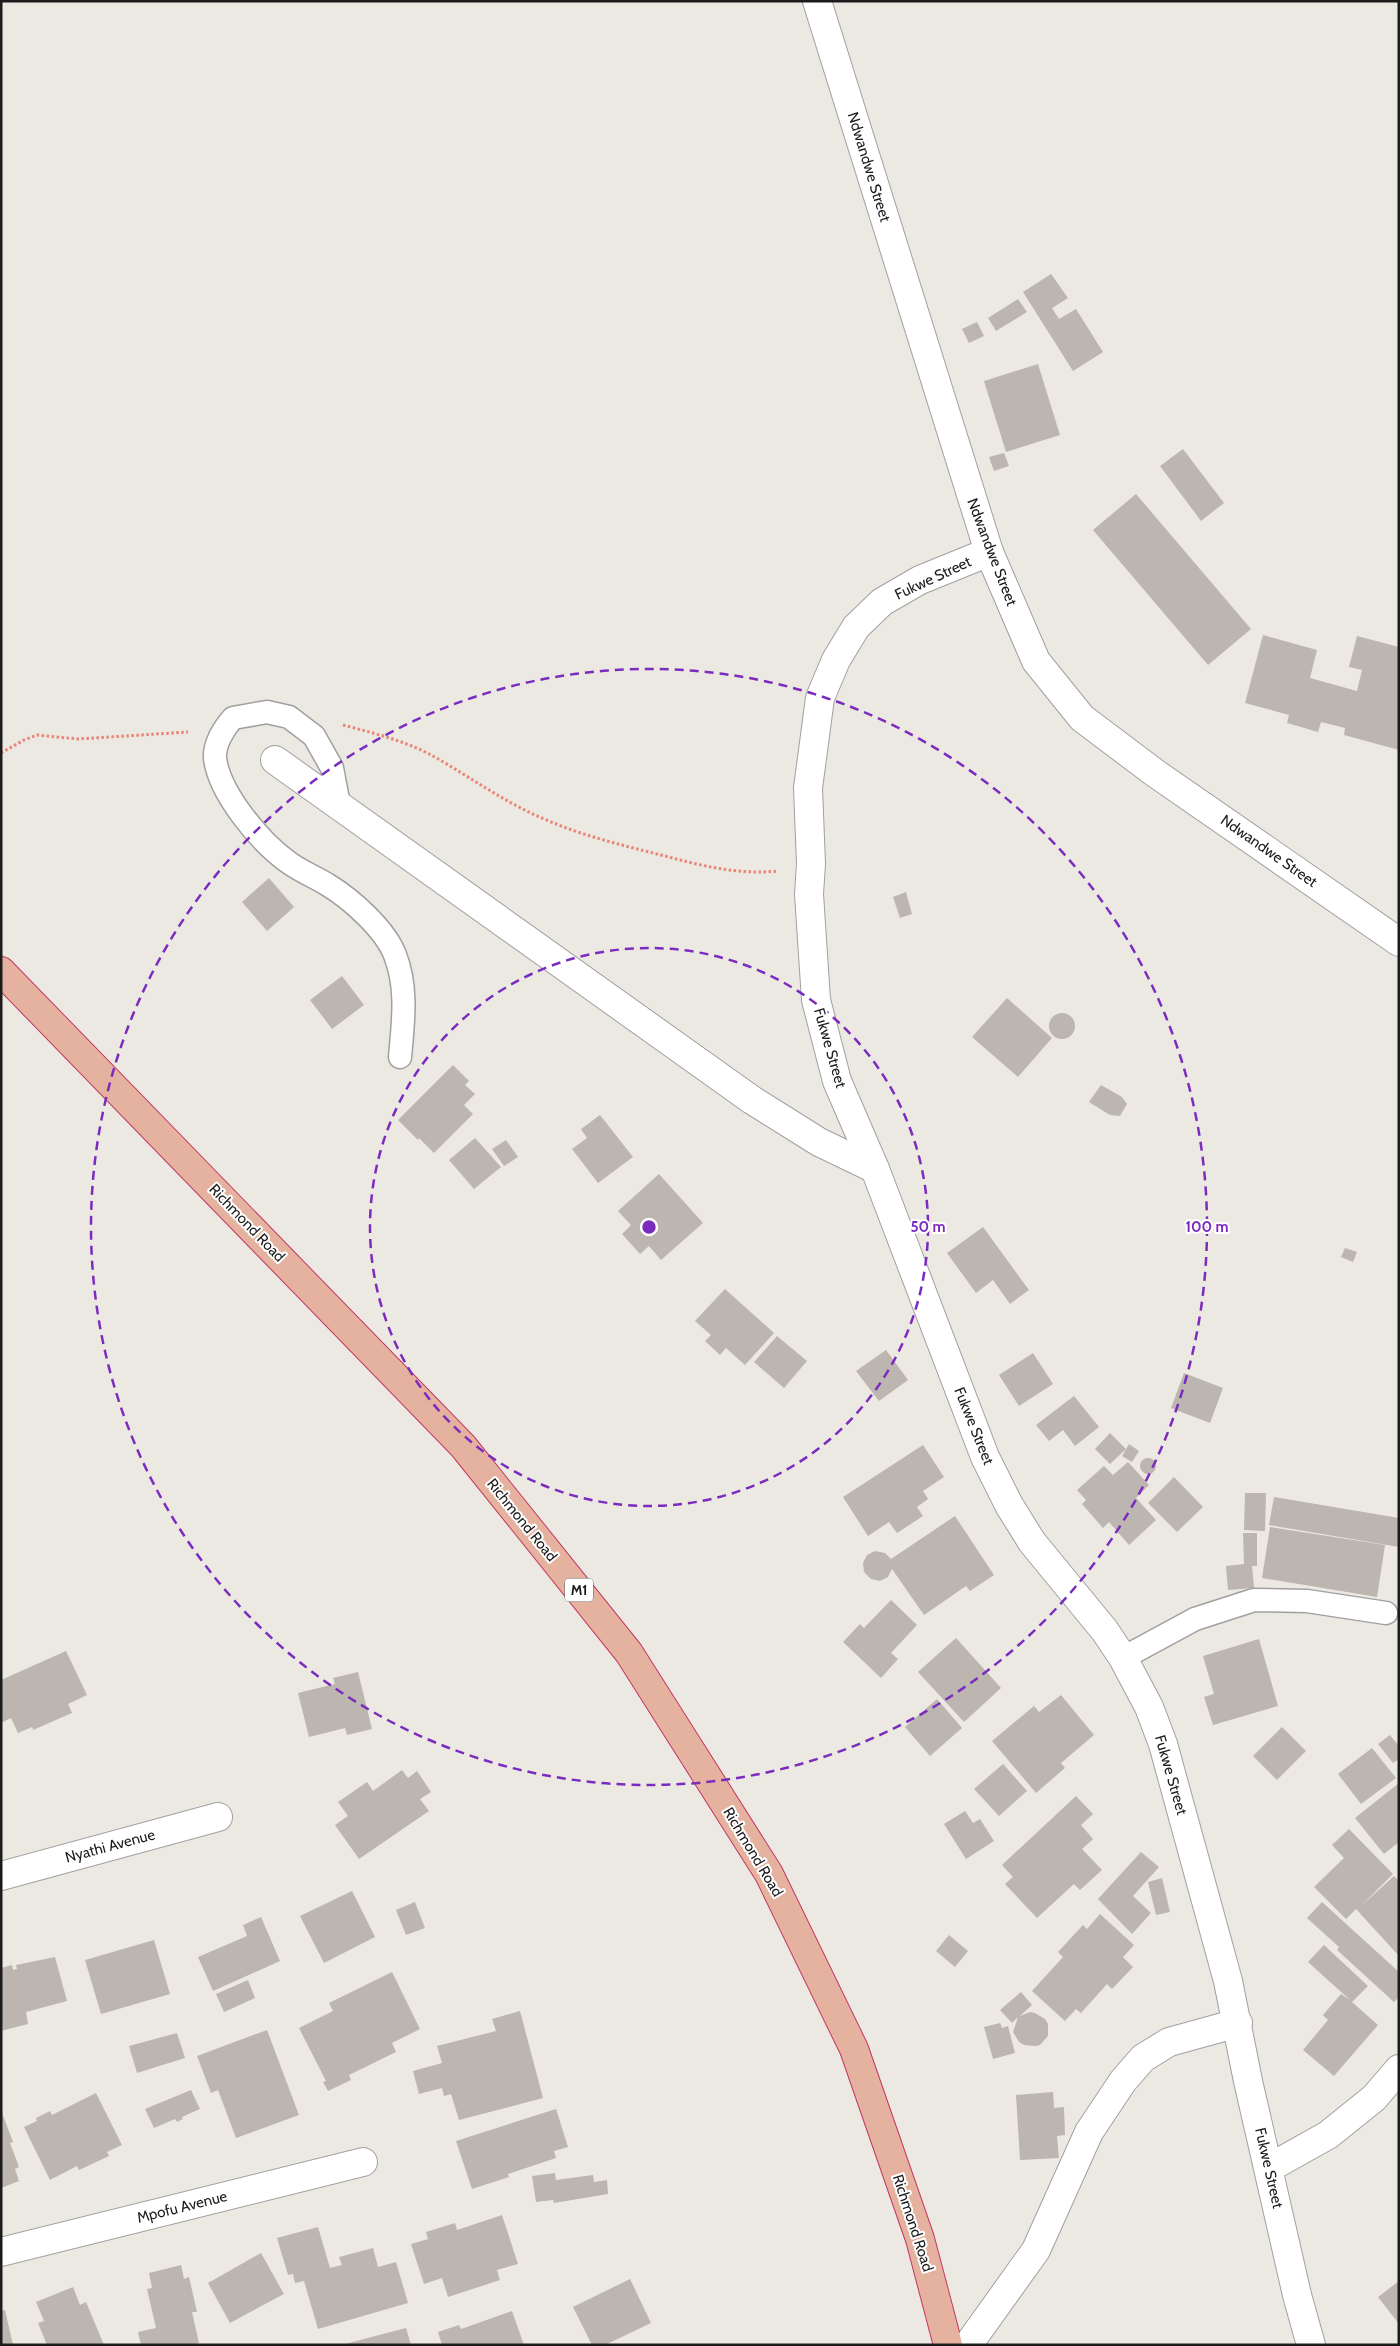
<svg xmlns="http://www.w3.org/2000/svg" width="1400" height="2346" font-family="Cabin,sans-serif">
<rect width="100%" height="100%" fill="#ece9e3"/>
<!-- building -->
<g fill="#bcb5b0">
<path d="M 1051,274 L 1068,298 L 1052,308 L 1059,319 L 1076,309 L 1103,352 L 1073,371 L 1023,292 Z"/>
<path d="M 1018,299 L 1027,312 L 996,331 L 988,318 Z"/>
<path d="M 977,322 L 984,336 L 969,343 L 962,329 Z"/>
<path d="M 1038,364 L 1060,435 L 1006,452 L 984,381 Z"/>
<path d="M 1183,449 L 1224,503 L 1201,521 L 1160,466 Z"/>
<path d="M 1004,453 L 1009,466 L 994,471 L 989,457 Z"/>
<path d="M 1136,494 L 1251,629 L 1208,665 L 1093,530 Z"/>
<path d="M 1263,635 L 1317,650 L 1310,678 L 1357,691 L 1362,670 L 1349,667 L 1357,636 L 1399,647 L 1399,750 L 1344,735 L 1345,728 L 1321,722 L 1318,732 L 1287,723 L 1289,715 L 1245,703 Z"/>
<path d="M 269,878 L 294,907 L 267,931 L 242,902 Z"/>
<path d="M 906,892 L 912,914 L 900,918 L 893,897 Z"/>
<path d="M 342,976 L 364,1005 L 332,1029 L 310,1000 Z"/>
<path d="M 1007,998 L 1052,1038 L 1018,1077 L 972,1037 Z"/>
<circle cx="1062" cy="1026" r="13"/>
<path d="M 453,1065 L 469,1081 L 465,1085 L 475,1094 L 464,1105 L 473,1114 L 434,1153 L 419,1138 L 418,1140 L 398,1120 Z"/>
<path d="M 1101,1085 L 1122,1097 L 1127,1104 L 1120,1116 L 1110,1115 L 1089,1102 Z"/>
<path d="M 600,1115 L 633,1157 L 598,1183 L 572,1149 L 587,1138 L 581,1129 Z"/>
<path d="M 475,1138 L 501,1167 L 474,1189 L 449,1160 Z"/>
<path d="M 506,1140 L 518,1157 L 504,1166 L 492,1149 Z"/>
<path d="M 659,1174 L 703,1223 L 661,1260 L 649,1246 L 640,1254 L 622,1234 L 631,1225 L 618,1211 Z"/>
<path d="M 983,1227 L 1029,1290 L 1010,1304 L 993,1280 L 976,1293 L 947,1253 Z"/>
<path d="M 1345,1248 L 1357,1252 L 1353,1262 L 1341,1257 Z"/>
<path d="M 725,1289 L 774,1333 L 745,1365 L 726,1348 L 720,1355 L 705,1341 L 711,1335 L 695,1321 Z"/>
<path d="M 777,1336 L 807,1361 L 784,1388 L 754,1362 Z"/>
<path d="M 886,1350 L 908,1380 L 879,1401 L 856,1371 Z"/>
<path d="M 1033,1353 L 1053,1384 L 1019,1406 L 999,1375 Z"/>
<path d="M 1184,1373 L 1223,1388 L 1210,1423 L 1171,1408 Z"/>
<path d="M 1074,1396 L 1099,1427 L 1075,1446 L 1063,1430 L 1049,1441 L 1036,1425 Z"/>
<path d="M 1110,1433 L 1126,1449 L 1110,1464 L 1095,1449 Z"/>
<path d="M 1129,1444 L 1139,1451 L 1132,1462 L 1122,1456 Z"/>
<path d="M 923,1445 L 944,1477 L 923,1491 L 928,1499 L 917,1507 L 923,1516 L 897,1533 L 889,1522 L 868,1536 L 843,1497 Z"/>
<circle cx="1148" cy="1466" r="8"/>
<path d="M 1128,1462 L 1149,1485 L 1136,1498 L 1156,1520 L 1129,1545 L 1109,1522 L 1103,1528 L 1082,1504 L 1086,1500 L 1077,1490 L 1104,1466 L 1113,1475 Z"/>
<path d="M 1174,1477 L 1203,1507 L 1177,1532 L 1148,1503 Z"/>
<path d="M 1245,1493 L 1266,1493 L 1265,1531 L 1244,1530 Z"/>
<path d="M 1274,1497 L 1399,1518 L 1399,1547 L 1269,1525 Z"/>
<path d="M 955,1516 L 994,1575 L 970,1591 L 966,1586 L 924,1615 L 892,1569 L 888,1577 L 880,1581 L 871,1579 L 864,1572 L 863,1563 L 867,1555 L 875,1551 L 885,1553 L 891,1559 Z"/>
<path d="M 1270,1527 L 1385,1545 L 1377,1597 L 1262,1578 Z"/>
<path d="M 1243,1533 L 1257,1533 L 1257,1566 L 1252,1566 L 1254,1588 L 1228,1590 L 1226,1566 L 1244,1564 Z"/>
<path d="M 891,1600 L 917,1625 L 891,1653 L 898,1659 L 881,1678 L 843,1642 L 860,1624 L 864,1628 Z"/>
<path d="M 956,1638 L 1001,1688 L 964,1722 L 918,1672 Z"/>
<path d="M 1259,1639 L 1278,1706 L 1213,1725 L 1204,1697 L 1214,1694 L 1203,1656 Z"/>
<path d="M 66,1651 L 87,1695 L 68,1704 L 72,1713 L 33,1730 L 32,1727 L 18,1733 L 11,1718 L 1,1723 L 1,1680 Z"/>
<path d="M 358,1672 L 372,1729 L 347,1735 L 345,1728 L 309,1737 L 298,1693 L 335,1684 L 333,1678 Z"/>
<path d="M 1061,1695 L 1094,1735 L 1061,1763 L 1065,1768 L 1036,1793 L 992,1741 L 1034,1706 L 1039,1712 Z"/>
<path d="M 937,1699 L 962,1728 L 930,1756 L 905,1727 Z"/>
<path d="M 1282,1727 L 1306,1751 L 1277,1780 L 1253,1756 Z"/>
<path d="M 1390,1735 L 1399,1746 L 1399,1759 L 1393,1763 L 1378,1744 Z"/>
<path d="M 1372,1748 L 1396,1778 L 1361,1804 L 1338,1774 Z"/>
<path d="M 1003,1764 L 1027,1791 L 999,1816 L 974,1789 Z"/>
<path d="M 402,1770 L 408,1778 L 417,1771 L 431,1792 L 420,1799 L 429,1811 L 359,1859 L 335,1825 L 348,1816 L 338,1802 L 367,1782 L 373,1791 Z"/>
<path d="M 1399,1783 L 1399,1842 L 1384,1854 L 1355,1818 Z"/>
<path d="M 1076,1796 L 1093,1814 L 1081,1825 L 1093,1839 L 1082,1849 L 1102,1870 L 1080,1890 L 1074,1884 L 1037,1918 L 1005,1884 L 1013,1877 L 1002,1865 Z"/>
<path d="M 965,1811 L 973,1823 L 980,1819 L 994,1841 L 966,1859 L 944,1824 Z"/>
<path d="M 1349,1829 L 1393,1874 L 1361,1906 L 1394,1876 L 1399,1881 L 1399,1956 L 1356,1909 L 1346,1919 L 1314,1887 L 1344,1858 L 1332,1845 Z"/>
<path d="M 1141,1852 L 1159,1867 L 1133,1896 L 1151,1913 L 1132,1934 L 1098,1899 Z"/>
<path d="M 1162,1878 L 1170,1912 L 1156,1915 L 1148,1882 Z"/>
<path d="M 352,1891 L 375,1937 L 324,1963 L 300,1916 Z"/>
<path d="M 415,1902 L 425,1928 L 406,1935 L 396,1910 Z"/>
<path d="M 1322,1902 L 1399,1972 L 1399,1997 L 1394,2002 L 1337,1950 L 1339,1947 L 1307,1918 Z"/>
<path d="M 1100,1914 L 1134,1945 L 1123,1957 L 1133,1967 L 1112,1989 L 1107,1984 L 1081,2013 L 1076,2009 L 1065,2021 L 1032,1991 L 1063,1957 L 1058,1952 L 1083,1925 L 1087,1929 Z"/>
<path d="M 261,1917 L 280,1961 L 213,1991 L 198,1957 L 247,1936 L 243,1925 Z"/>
<path d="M 949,1935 L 968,1951 L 955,1967 L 936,1951 Z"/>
<path d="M 154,1940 L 170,1994 L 101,2014 L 85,1960 Z"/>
<path d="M 1324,1945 L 1368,1986 L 1352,2002 L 1378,2025 L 1334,2076 L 1303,2050 L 1328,2020 L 1323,2015 L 1341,1994 L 1350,2000 L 1308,1962 Z"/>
<path d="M 55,1957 L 67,2001 L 26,2012 L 28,2024 L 1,2031 L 1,1968 L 12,1965 L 13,1970 L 17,1969 L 16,1965 Z"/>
<path d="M 392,1972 L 420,2029 L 392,2043 L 396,2052 L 349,2075 L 351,2080 L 328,2091 L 323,2082 L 326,2081 L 299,2028 L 333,2011 L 329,2003 Z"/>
<path d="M 248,1980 L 255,1998 L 224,2012 L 216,1994 Z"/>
<path d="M 1021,1992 L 1032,2005 L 1020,2016 L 1030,2012 L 1035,2013 L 1045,2019 L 1048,2024 L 1048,2036 L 1040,2045 L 1035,2046 L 1024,2045 L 1019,2042 L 1013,2032 L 1018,2017 L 1012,2023 L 1000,2010 Z"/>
<path d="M 520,2011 L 543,2098 L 459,2120 L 451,2094 L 444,2096 L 442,2088 L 419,2094 L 413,2071 L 442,2063 L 437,2046 L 496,2031 L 492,2019 Z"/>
<path d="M 1000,2023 L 1002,2028 L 1008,2026 L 1015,2053 L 993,2059 L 984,2027 Z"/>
<path d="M 267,2030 L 299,2115 L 236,2138 L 218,2090 L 211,2093 L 197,2056 Z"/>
<path d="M 177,2033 L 185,2058 L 137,2073 L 129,2046 Z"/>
<path d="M 191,2090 L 200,2109 L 182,2117 L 183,2119 L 177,2122 L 175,2119 L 154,2128 L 145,2109 Z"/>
<path d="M 1053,2092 L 1054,2108 L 1064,2107 L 1065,2135 L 1057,2136 L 1059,2158 L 1020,2160 L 1016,2095 Z"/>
<path d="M 96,2093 L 122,2145 L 107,2152 L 109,2156 L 79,2170 L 77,2166 L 50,2180 L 24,2127 L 37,2121 L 36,2118 L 50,2111 L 52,2115 Z"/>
<path d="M 556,2109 L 568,2147 L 554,2151 L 556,2158 L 508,2174 L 509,2177 L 472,2189 L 456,2141 Z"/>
<path d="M 1,2110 L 13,2142 L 10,2143 L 19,2167 L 15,2169 L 19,2181 L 1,2188 Z"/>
<path d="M 555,2173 L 556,2180 L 593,2175 L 594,2182 L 607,2180 L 608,2194 L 554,2203 L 553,2200 L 536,2202 L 532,2176 Z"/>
<path d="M 502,2215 L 518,2264 L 497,2270 L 500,2280 L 448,2297 L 442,2278 L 424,2284 L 411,2244 L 428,2239 L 426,2232 L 455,2223 L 457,2230 Z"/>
<path d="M 318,2227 L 330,2268 L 342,2265 L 339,2257 L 373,2248 L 378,2267 L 396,2262 L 408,2303 L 318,2329 L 304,2281 L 295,2283 L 293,2274 L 288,2275 L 277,2238 Z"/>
<path d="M 261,2253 L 284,2294 L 230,2323 L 208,2283 Z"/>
<path d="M 181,2265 L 184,2279 L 189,2277 L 197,2312 L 192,2312 L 199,2343 L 190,2345 L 141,2345 L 138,2332 L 156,2328 L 147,2289 L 152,2288 L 149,2273 Z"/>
<path d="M 630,2279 L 651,2323 L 605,2345 L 592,2345 L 573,2307 Z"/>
<path d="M 1399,2281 L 1399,2324 L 1378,2297 Z"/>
<path d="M 73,2287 L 80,2305 L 86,2302 L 104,2345 L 47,2345 L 38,2323 L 44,2321 L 36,2302 Z"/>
<path d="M 5,2310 L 13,2345 L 1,2345 L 1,2311 Z"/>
<path d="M 512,2311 L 524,2345 L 442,2345 L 438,2332 L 459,2325 L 461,2329 Z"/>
<path d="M 406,2328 L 411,2345 L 345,2345 L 345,2344 Z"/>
</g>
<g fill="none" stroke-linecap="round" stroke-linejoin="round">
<defs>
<g id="service">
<path d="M 339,805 L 332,768 L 314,736 L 289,717 L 267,712 L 233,718 C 224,728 214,744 215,758 C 219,793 260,842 288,862 C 300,871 315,877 328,885 C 351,899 385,929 395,955 C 408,988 403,1023 400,1057"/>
<path d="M 1123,1658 L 1195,1619 L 1254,1600 L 1307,1601 L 1386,1613"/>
</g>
<g id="minor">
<path d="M 817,1 L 989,552 L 1036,661 L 1082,718 L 1155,773 L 1399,942"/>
<path d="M 989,552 L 920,580 L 882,602 L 856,627 L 836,660 L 820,698 L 808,788 L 811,864 L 809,894 L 816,1000 L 837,1081 L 875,1169 L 985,1457 L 1009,1505 L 1032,1542 L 1105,1631 L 1123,1658 L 1149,1707 L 1163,1744 L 1228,1981 L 1248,2081 L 1297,2295 L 1311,2345"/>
<path d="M 275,760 L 752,1100 L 819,1142 L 875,1169"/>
<path d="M 1,1876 L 218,1817"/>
<path d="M 1269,2168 L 1328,2135 L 1374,2098 L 1399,2069"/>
<path d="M 1,2252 L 363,2162"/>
<path d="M 968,2345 L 1036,2250 L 1089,2132 L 1123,2081 L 1143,2058 L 1169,2042 L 1238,2023"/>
</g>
<path id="trunk" d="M 1,971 L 463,1446 L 629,1653 L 769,1874 L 854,2049 L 920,2239 L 948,2345"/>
</defs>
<!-- service casing -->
<use href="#service" stroke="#a0a0a0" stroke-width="25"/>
<!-- minor casing -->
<use href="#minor" stroke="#a0a0a0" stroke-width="30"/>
<!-- trunk casing -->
<use href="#trunk" stroke="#c43664" stroke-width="30"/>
<!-- path -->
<g stroke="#ea8476" stroke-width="3" stroke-dasharray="2.5 2.5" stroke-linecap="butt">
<path d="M 343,725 C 377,734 410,742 440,760 C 476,781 509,805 549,821 C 586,837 626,846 665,856 C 702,866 739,875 778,871"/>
<path d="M 1,753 L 24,740 L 37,735 L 78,739 L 188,732"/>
</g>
<!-- service -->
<use href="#service" stroke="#fff" stroke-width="22"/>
<!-- minor -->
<use href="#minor" stroke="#fff" stroke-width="28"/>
<!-- trunk -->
<use href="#trunk" stroke="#e6b2a0" stroke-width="28"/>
</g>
<!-- distance rings -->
<g fill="none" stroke="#7b2cbf" stroke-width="2.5" stroke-dasharray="9 6">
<circle cx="649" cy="1227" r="279"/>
<circle cx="649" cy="1227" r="558"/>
</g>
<g text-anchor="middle" stroke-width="4" stroke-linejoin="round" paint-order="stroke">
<!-- shield labels -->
<rect fill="#fff" stroke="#606060" stroke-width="1" x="565" y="1578.5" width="28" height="23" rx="4"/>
<g font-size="14" font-weight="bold" fill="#1c1c1c">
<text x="579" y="1595">M1</text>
</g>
<!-- street labels -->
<g font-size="15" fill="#1c1c1c" stroke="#fff">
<text transform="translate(869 167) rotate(73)" y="5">Ndwandwe Street</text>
<text transform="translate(992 552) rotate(69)" y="5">Ndwandwe Street</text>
<text transform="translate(933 578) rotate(-25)" y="5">Fukwe Street</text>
<text transform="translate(1269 851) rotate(35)" y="5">Ndwandwe Street</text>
<text transform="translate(830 1048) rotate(74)" y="5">Fukwe Street</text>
<text transform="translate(247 1223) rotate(46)" y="5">Richmond Road</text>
<text transform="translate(974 1426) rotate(68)" y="5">Fukwe Street</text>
<text transform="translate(522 1520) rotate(51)" y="5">Richmond Road</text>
<text transform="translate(1171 1775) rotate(74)" y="5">Fukwe Street</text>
<text transform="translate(110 1846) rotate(-15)" y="5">Nyathi Avenue</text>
<text transform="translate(753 1852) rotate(59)" y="5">Richmond Road</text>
<text transform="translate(1269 2168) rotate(77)" y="5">Fukwe Street</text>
<text transform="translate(182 2207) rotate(-14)" y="5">Mpofu Avenue</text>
<text transform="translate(913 2223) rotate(72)" y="5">Richmond Road</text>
</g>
</g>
<circle cx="649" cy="1227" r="8" fill="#7b2cbf" stroke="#fff" stroke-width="2.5"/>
<g font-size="15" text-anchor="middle" font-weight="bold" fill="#7b2cbf" stroke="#fff" stroke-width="4" stroke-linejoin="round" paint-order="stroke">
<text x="928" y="1232">50 m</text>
<text x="1207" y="1232">100 m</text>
</g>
<!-- border -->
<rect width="1400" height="2346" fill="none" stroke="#1c1c1c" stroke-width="5"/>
</svg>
